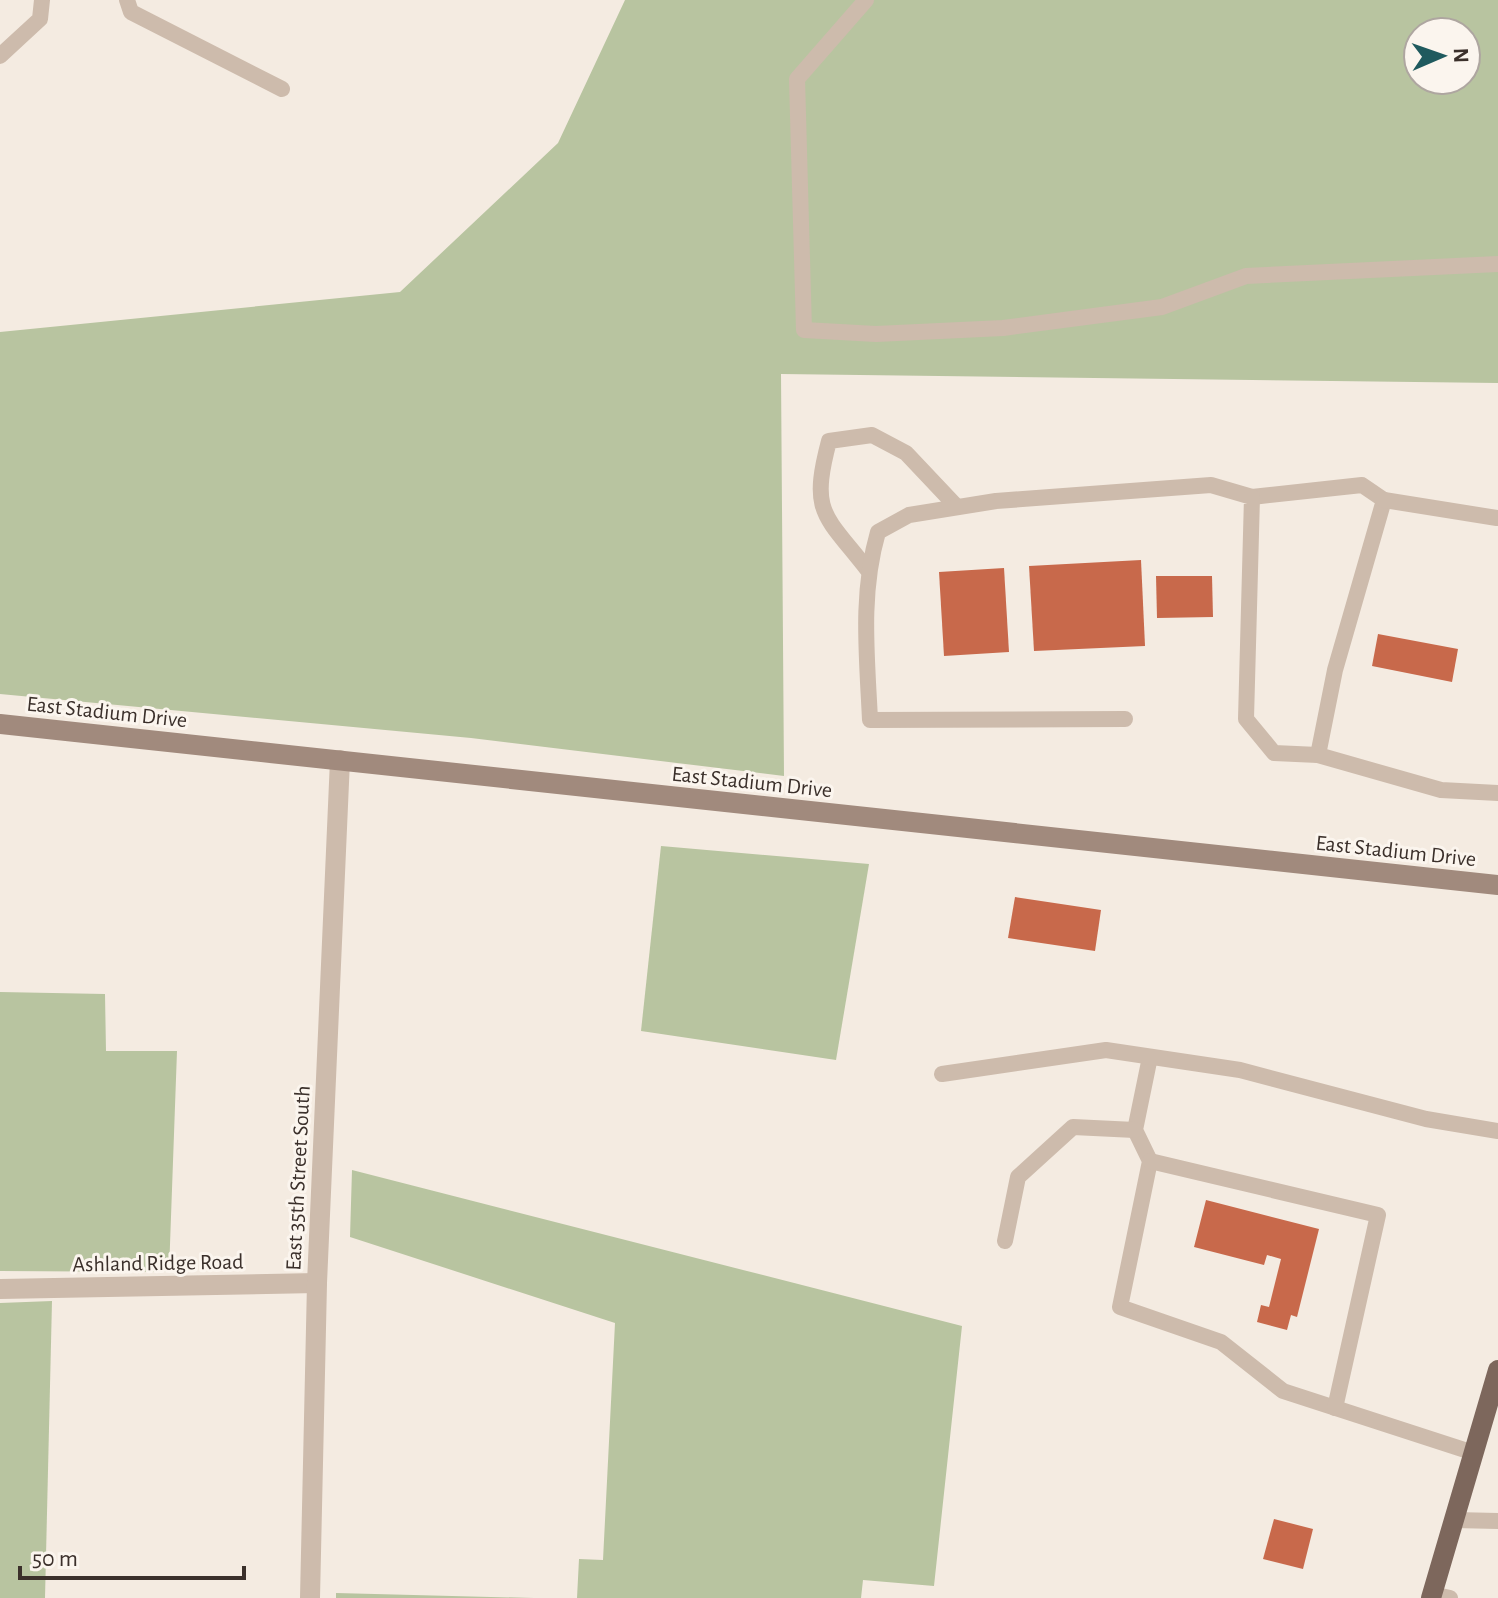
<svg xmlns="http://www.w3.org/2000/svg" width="1498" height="1598" font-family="'Alegreya Sans',sans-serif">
<rect width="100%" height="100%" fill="#f4ebe1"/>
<!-- green -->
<g fill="#b8c4a0" fill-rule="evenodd">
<path d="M 625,0 L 1498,0 L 1498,383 L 781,374 L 784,776 L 471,738 L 0,694 L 0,332 L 400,292 L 558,143 ZM 1418,32 L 1466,32 L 1466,80 L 1418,80 Z"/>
<path d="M 661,846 L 869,864 L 836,1060 L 641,1031 Z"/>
<path d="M 0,992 L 105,994 L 106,1051 L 177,1051 L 169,1272 L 0,1271 Z"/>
<path d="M 352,1170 L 962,1326 L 934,1586 L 863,1580 L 861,1598 L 577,1598 L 579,1559 L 603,1560 L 615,1323 L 350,1237 Z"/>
<path d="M 52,1301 L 45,1598 L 0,1598 L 0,1303 Z"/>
<path d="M 336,1593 L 534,1598 L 336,1598 Z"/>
</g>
<!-- building -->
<g fill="#c8694b">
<path d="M 1141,560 L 1145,646 L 1034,651 L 1029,566 Z"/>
<path d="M 1004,568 L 1009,652 L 944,656 L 939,572 Z"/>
<path d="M 1156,576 L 1212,576 L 1213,617 L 1157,618 Z"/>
<path d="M 1378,634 L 1458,649 L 1452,682 L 1372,666 Z"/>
<path d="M 1015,897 L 1101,910 L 1095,951 L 1008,938 Z"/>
<path d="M 1206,1200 L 1319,1229 L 1297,1317 L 1291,1315 L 1287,1330 L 1257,1322 L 1261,1305 L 1269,1307 L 1281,1259 L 1267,1255 L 1264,1265 L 1194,1247 Z"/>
<path d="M 1274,1519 L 1313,1529 L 1303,1569 L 1263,1559 Z"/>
</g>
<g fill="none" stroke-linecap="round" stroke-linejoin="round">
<!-- lane -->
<g stroke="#cdbbac" stroke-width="16">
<path d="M 127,0 L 131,12 L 282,89"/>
<path d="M 866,0 L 797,79 L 804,330 L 876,334 L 1003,328 L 1162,307 L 1246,276 L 1498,264"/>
<path d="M 0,56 L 40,19 L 42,0"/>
<path d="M 1252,497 L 1362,485 L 1384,500 L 1335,670 L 1318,755"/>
<path d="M 1384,500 L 1497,518"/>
<path d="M 867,569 C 824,514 810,513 829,441 L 872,435 L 906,453 L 957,507"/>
<path d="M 1125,719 L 870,720 C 867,655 860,594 878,532 L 909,515 L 996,501 L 1211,485 L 1252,497 L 1246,719 L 1274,753 L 1318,755 L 1441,790 L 1498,793"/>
<path d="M 1150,1057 L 1135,1130 L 1150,1161 L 1120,1307 L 1221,1342 L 1283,1391 L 1474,1453"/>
<path d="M 942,1074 L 1106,1050 L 1240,1070 L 1426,1119 L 1498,1131"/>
<path d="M 1150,1161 L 1378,1215 L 1335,1408"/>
<path d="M 1005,1241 L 1018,1177 L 1073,1127 L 1135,1130"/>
<path d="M 1454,1520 L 1498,1521"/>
<path d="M 1432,1594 L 1450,1598"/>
</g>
<!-- street -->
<g stroke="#cdbbac" stroke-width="20">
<path d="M 0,1289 L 317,1283"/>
<path d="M 310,1598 L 317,1283 L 340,760"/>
</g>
<!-- secondary -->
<path stroke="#a18a7d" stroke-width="20" d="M 0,724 L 1498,885"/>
<!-- primary -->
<path stroke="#7d675c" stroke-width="20" d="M 1431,1598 L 1498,1370"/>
</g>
<g text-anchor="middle" stroke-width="6" stroke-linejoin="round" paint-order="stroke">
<!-- street labels -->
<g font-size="22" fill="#3b302b" stroke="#fbf5ee">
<text transform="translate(107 711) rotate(6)" y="8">East Stadium Drive</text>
<text transform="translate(752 781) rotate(6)" y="8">East Stadium Drive</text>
<text transform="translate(1396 850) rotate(6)" y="8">East Stadium Drive</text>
<text transform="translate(297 1178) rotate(-87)" y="8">East 35th Street South</text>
<text transform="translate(158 1262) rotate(-1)" y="8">Ashland Ridge Road</text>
</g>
</g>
<!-- north arrow -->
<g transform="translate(1442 56) rotate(88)"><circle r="38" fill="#fbf5ee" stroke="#aea6a0" stroke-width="2"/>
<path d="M0-6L14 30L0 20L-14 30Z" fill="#1f5a5e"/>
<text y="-12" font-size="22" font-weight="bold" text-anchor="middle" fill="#3b302b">N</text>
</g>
<!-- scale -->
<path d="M20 1566v12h224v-12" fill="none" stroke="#3b302b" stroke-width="4"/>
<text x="32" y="1566" font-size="24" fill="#3b302b" stroke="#fbf5ee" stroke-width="6" paint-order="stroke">50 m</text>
</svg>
